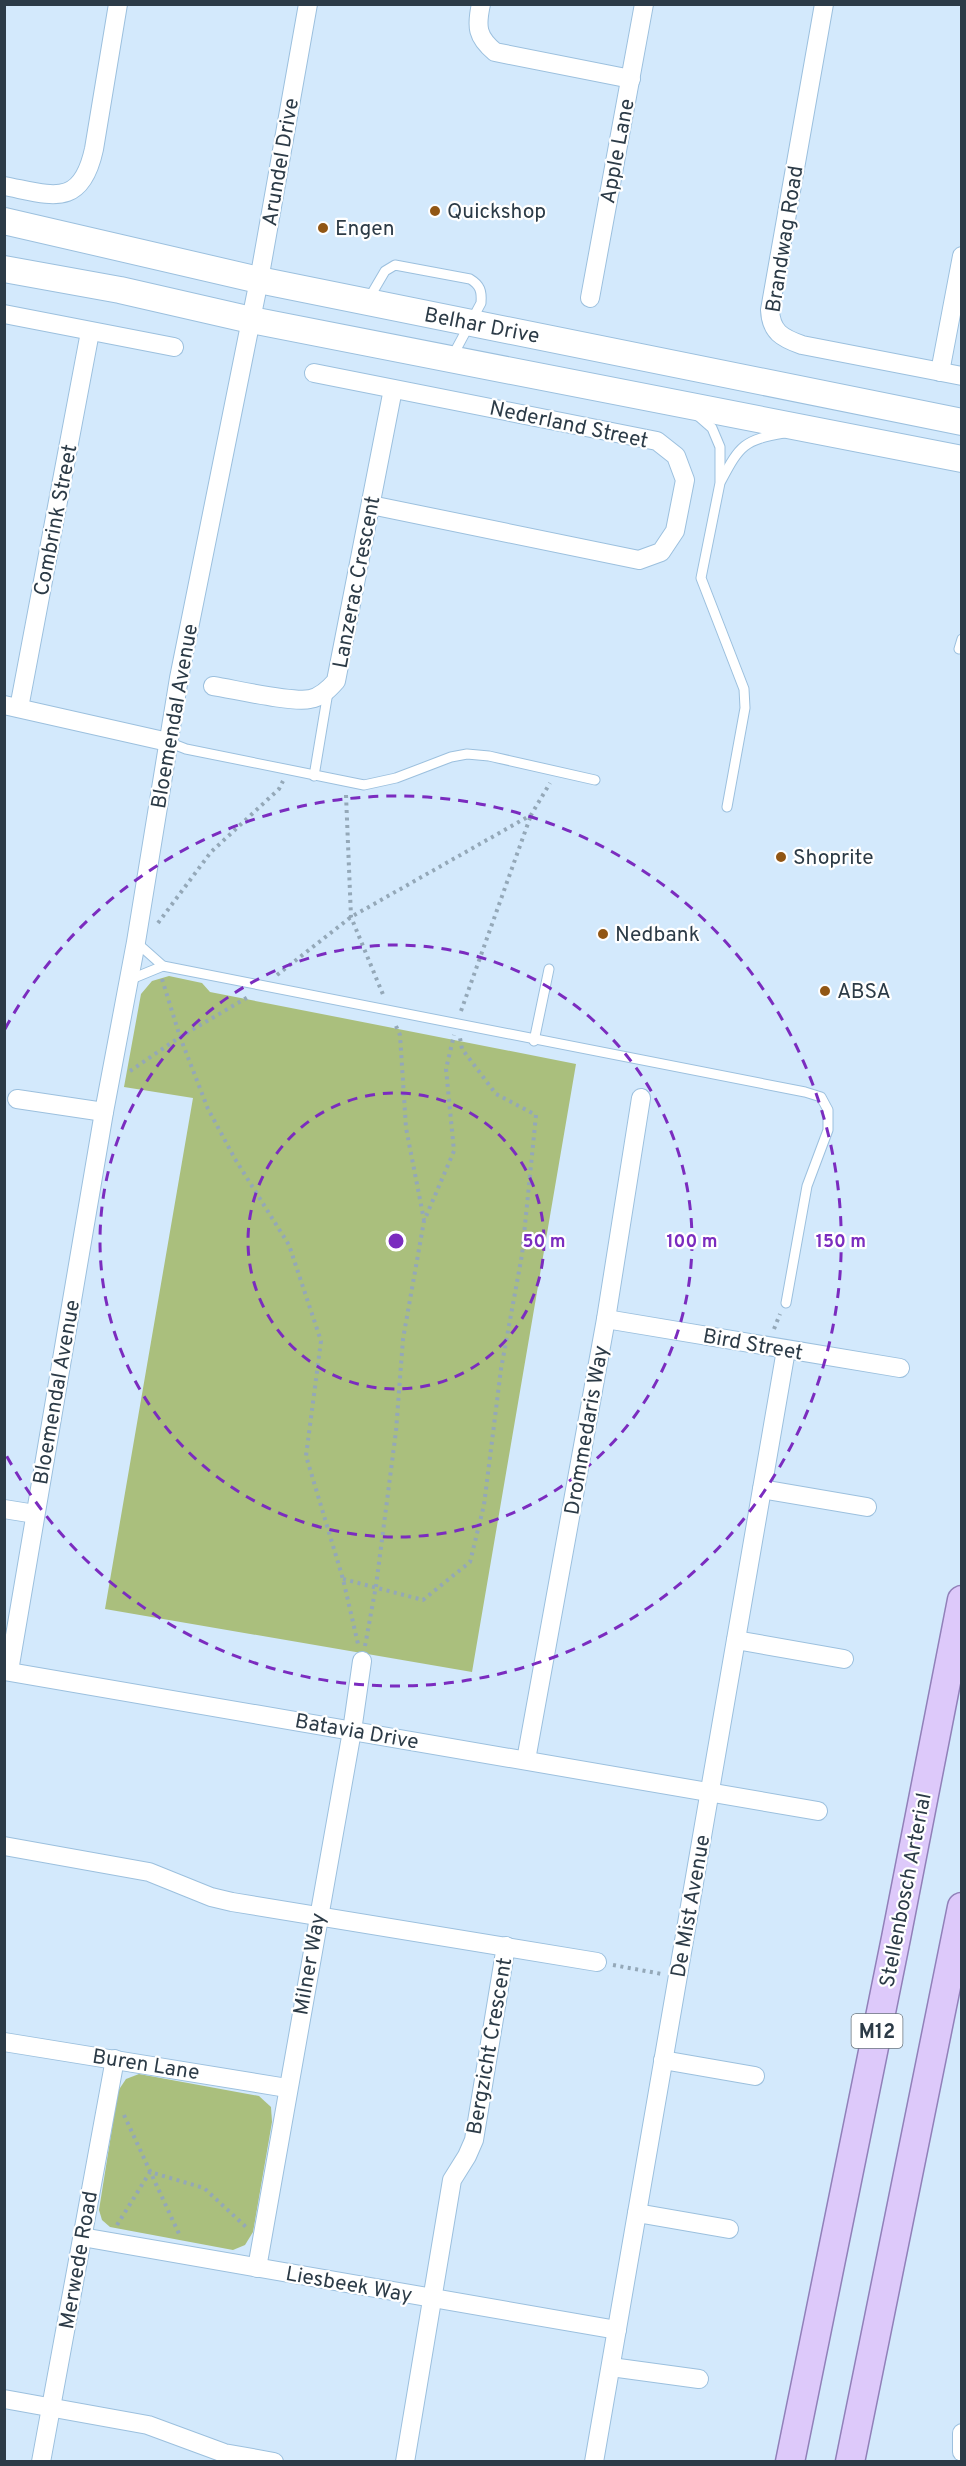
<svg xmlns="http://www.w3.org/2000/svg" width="966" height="2466" font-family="Overpass,sans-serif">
<rect width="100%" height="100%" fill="#d3e9fc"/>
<!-- green -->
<g fill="#aabf7d">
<path d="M 169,976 L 202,983 L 210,992 L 576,1064 L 472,1672 L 105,1609 L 193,1098 L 124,1087 L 141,994 L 152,981 Z"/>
<path d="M 139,2074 L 259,2096 L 271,2107 L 272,2122 L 253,2232 L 245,2245 L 233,2250 L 110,2227 L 102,2220 L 99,2210 L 118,2091 L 126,2079 Z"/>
</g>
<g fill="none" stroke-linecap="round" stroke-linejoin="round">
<defs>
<g id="lane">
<path d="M 368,300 L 385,271 L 395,265 L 470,279 C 480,285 482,291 481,303 L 452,357"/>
<path d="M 696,414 L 712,428 L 720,447 L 720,483 L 701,578 L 744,689 L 745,708 L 727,807"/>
<path d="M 721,481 C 740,445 744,440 784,433"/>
<path d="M 959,649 L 962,639"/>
<path d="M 168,742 L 186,749 L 364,785 L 396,778 L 451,757 L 467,754 L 489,756 L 595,780"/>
<path d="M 314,776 L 328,692"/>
<path d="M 136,942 L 163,966 L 805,1092 L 821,1097 L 828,1110 L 828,1130 L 807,1186 L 786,1303"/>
<path d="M 129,980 L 163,966"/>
<path d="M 534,1041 L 549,969"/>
</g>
<g id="street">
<path d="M 481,4 C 476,27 477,37 495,52 L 631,79"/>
<path d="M 824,4 L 770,310 C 771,332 782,338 802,345 L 962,376"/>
<path d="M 4,186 C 52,195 81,209 94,149 L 118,4"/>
<path d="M 590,298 L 644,4"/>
<path d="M 4,314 L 174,347"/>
<path d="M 940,372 L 962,256"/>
<path d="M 314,373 L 657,441 L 676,456 L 685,480 L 675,531 L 661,552 L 639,560 L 371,505"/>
<path d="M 213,686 C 233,689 292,703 310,699 C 321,697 329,689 336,681 L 393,389"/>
<path d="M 4,705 L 168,742"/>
<path d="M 19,708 L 90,332"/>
<path d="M 17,1099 L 104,1112"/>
<path d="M 606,1319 L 900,1368"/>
<path d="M 762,1489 L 867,1507"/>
<path d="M 4,1509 L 35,1514"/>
<path d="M 736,1640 L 844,1659"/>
<path d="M 4,1671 L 818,1811"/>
<path d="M 9,1671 L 104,1112 L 136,942 L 179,678 L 259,280 L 308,4"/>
<path d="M 526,1760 L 606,1319 L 641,1098"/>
<path d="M 4,1846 L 149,1872 L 211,1897 L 232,1902 L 597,1962"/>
<path d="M 4,2042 L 287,2088"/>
<path d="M 663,2060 L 755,2076"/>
<path d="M 637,2213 L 729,2229"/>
<path d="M 82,2237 L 617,2330"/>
<path d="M 257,2268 L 352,1731 L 362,1661"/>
<path d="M 611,2367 L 699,2379"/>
<path d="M 4,2399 L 148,2425 L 224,2453 L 274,2462"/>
<path d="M 962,2433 L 962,2452"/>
<path d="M 41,2462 L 115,2059"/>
<path d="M 405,2462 L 452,2180 L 467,2156 L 474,2140 L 506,1946"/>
<path d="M 594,2462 L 786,1350"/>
</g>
<g id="secondary">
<path d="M 4,221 L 259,280 L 962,422"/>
<path d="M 4,269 L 120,290 L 251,320 L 962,459"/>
</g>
<g id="primary">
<path d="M 790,2462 L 896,1938 L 962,1600"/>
<path d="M 850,2462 L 962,1907"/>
</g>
</defs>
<!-- lane casing -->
<use href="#lane" stroke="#9cc0de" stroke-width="11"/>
<!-- street casing -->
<use href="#street" stroke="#9cc0de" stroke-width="20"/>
<!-- secondary casing -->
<use href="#secondary" stroke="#9cc0de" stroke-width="28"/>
<!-- primary casing -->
<use href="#primary" stroke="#9180b9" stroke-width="31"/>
<!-- path -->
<g stroke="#94a8b8" stroke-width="4" stroke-dasharray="3 4.5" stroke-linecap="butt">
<path d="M 346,795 L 351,917 L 384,997"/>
<path d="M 158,923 L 211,852 L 279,789 L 283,781"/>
<path d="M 277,975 L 351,917 L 531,815 L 550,783"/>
<path d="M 162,979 L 180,1037 L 208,1109 L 235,1159 L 289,1245 L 321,1341 L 306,1456 L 343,1579 L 358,1644"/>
<path d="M 461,1011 L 531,815"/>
<path d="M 396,1026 L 400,1035 L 406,1128 L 424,1220"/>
<path d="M 130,1071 L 180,1037 L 248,997"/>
<path d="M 774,1329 L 780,1314"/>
<path d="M 343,1579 L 423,1600 L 470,1562 L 484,1505 L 501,1369 L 522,1255 L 536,1115 L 496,1094 L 462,1049 L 460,1038"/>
<path d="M 365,1646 L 376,1586 L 396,1431 L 403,1339 L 424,1221 L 454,1151 L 446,1069 L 454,1035"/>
<path d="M 613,1965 L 662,1974"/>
<path d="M 124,2115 L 180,2236"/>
<path d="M 117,2225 L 150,2172 L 204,2188 L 246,2227"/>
</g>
<!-- lane -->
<use href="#lane" stroke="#fff" stroke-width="9"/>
<!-- street -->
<use href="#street" stroke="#fff" stroke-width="18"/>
<!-- secondary -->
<use href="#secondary" stroke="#fff" stroke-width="26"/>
<!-- primary -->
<use href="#primary" stroke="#ddc9fa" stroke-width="28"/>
</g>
<!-- distance rings -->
<g fill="none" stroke="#7b2cbf" stroke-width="3" stroke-dasharray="10 8">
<circle cx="396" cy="1241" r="148"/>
<circle cx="396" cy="1241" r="296"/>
<path d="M5 1029A445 445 0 1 1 5 1453"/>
</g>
<!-- markers -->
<g fill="#915614" stroke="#fff" stroke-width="2">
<circle cx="435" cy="211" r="6"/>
<circle cx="323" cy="228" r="6"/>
<circle cx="781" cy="857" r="6"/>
<circle cx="603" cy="934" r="6"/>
<circle cx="825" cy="991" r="6"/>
</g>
<g text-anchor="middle" stroke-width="4.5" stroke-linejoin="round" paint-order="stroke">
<!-- shield labels -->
<rect fill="#fff" stroke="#6b767e" stroke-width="1.5" x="851.5" y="2014" width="51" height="34" rx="4.5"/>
<g font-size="20" font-weight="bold" fill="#2c3b47">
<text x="877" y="2038">M12</text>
</g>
<!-- street labels -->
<g font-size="21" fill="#2c3b47" stroke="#fff">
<text transform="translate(617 151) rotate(-79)" y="7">Apple Lane</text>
<text transform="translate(280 162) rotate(-80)" y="7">Arundel Drive</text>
<text transform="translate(784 239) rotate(-81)" y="7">Brandwag Road</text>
<text transform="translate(482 325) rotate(11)" y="7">Belhar Drive</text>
<text transform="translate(569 424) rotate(12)" y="7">Nederland Street</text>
<text transform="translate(55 520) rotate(-79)" y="7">Combrink Street</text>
<text transform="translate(356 582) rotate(-79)" y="7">Lanzerac Crescent</text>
<text transform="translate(174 716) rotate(-80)" y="7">Bloemendal Avenue</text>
<text transform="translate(753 1344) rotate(10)" y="7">Bird Street</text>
<text transform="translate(56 1392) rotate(-80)" y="7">Bloemendal Avenue</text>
<text transform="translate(586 1430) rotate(-80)" y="7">Drommedaris Way</text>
<text transform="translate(357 1731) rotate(10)" y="7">Batavia Drive</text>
<text transform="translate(905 1890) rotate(-79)" y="7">Stellenbosch Arterial</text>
<text transform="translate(690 1906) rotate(-80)" y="7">De Mist Avenue</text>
<text transform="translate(309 1964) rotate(-80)" y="7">Milner Way</text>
<text transform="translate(489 2046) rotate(-80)" y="7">Bergzicht Crescent</text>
<text transform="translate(146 2064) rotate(9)" y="7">Buren Lane</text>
<text transform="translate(78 2260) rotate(-80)" y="7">Merwede Road</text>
<text transform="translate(349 2284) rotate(10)" y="7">Liesbeek Way</text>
</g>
<!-- poi labels -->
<g font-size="21" fill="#2c3b47" stroke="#fff" text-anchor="start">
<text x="447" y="218">Quickshop</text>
<text x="335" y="235">Engen</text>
<text x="793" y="864">Shoprite</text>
<text x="615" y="941">Nedbank</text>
<text x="837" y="998">ABSA</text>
</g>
</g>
<circle cx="396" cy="1241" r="9" fill="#7b2cbf" stroke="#fff" stroke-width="3"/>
<g font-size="18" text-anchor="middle" font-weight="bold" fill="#7b2cbf" stroke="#fff" stroke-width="4.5" stroke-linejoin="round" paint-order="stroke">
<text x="544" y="1247">50 m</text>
<text x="692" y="1247">100 m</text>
<text x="841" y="1247">150 m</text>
</g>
<!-- border -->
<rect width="966" height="2466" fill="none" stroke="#2c3b47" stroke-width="12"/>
</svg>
